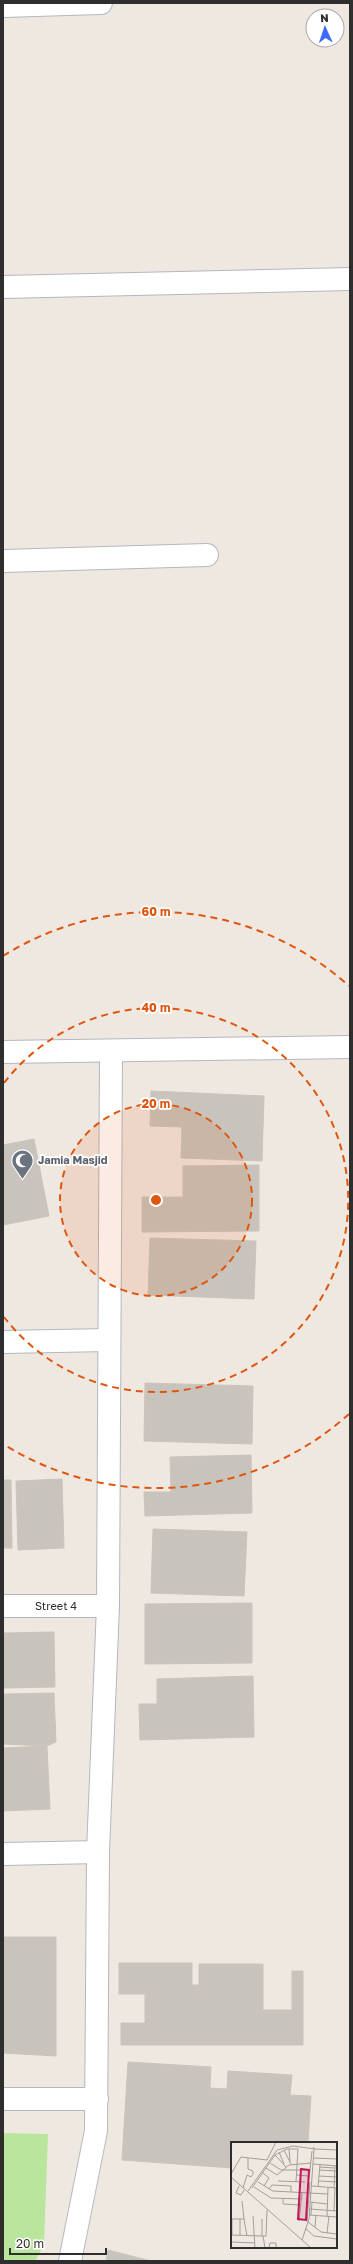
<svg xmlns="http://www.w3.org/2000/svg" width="353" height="2264" font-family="'Golos Text',sans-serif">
<rect width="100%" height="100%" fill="#efe8e1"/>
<!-- green -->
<path fill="#b9e69c" d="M 3,2133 L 48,2134 L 44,2245 L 35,2261 L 3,2261 Z"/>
<!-- building -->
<g fill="#c8c3bc" stroke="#cbc4ba">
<path d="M 151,1091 L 264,1096 L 262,1161 L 181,1158 L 182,1127 L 150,1126 Z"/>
<path d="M 34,1139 L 49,1216 L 3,1225 L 3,1145 Z"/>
<path d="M 259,1165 L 259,1231 L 142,1232 L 142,1197 L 183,1197 L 183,1166 Z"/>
<path d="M 150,1238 L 256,1241 L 254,1299 L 148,1295 Z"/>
<path d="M 145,1383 L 253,1386 L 252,1444 L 144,1441 Z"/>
<path d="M 251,1455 L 252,1513 L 145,1516 L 144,1492 L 171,1492 L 170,1457 Z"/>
<path d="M 62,1479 L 64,1548 L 18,1550 L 16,1481 Z"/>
<path d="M 3,1480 L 11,1480 L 12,1548 L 3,1548 Z"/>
<path d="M 153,1529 L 247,1532 L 244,1596 L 151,1593 Z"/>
<path d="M 252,1603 L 252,1663 L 145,1664 L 145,1604 Z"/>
<path d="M 54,1632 L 55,1687 L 3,1688 L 3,1633 Z"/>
<path d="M 253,1676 L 254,1737 L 140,1740 L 139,1704 L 157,1704 L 157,1679 Z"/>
<path d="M 54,1693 L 56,1742 L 47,1746 L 3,1744 L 3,1694 Z"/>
<path d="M 47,1746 L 50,1809 L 3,1811 L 3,1748 Z"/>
<path d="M 3,1937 L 56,1937 L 56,2056 L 3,2053 Z"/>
<path d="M 119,1963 L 192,1963 L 192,1985 L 199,1985 L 199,1964 L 263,1964 L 263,2010 L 292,2010 L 292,1971 L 303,1971 L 303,2045 L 121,2045 L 121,2023 L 145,2023 L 145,1994 L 119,1994 Z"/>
<path d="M 128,2062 L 211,2067 L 210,2088 L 227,2089 L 228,2071 L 292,2075 L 290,2095 L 311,2096 L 308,2143 L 232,2143 L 232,2168 L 122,2160 Z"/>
<path d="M 108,2250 L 151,2261 L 106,2261 Z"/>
</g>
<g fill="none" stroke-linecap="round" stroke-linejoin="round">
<defs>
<g id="minor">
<path d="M 3,6 L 101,3"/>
<path d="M 3,287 L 350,279"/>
<path d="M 3,561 L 207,555"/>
<path d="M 3,1052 L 350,1047"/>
<path d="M 3,1342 L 109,1340"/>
<path id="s1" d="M 3,1606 L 108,1606"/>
<path d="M 3,1854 L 98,1852"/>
<path d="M 3,2099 L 97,2099"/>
<path d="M 70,2261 L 96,2131 L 98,1852 L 108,1606 L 111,1052"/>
</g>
</defs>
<!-- minor casing -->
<use href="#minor" stroke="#b4b7c1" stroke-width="24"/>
<!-- minor -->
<use href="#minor" stroke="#fff" stroke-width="22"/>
</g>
<!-- distance rings -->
<circle cx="156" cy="1200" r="96" fill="#df570e" fill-opacity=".12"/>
<g fill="none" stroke="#df570e" stroke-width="2" stroke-dasharray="7 5">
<circle cx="156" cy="1200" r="96"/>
<path d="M4 1083A192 192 0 1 1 4 1317"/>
<path d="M349 1414A288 288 0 0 1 3 1444M3 956A288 288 0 0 1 349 986"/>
</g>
<!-- icons -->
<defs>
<symbol id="mosque-pin" viewBox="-11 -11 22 30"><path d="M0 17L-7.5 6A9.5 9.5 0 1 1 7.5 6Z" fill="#6b7280" stroke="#fff"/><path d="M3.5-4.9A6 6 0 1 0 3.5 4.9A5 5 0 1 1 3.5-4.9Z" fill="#fff"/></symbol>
</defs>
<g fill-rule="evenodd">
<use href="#mosque-pin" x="10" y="1148" width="25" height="34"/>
</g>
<g text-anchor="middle" stroke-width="3.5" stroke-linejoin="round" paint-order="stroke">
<!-- worship labels -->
<g font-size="11" font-weight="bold" fill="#5b616d" stroke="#fff" text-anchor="start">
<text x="38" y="1164">Jamia Masjid</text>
</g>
<!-- street labels -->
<g font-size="11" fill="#2e2e2e" stroke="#fff">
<text dy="4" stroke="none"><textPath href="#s1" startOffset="53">Street 4</textPath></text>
</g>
</g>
<!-- overview -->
<g transform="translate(231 2142)">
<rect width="106" height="106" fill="#efe8e1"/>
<path fill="none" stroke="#a29e99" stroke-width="1" d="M 58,7 L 59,19M 84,7 L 106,8M 53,8 L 60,22M 48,10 L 53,22M 44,13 L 55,25M 83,16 L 106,17M 39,21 L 50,28 L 79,28M 82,22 L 106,24M 89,25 L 103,26M 35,26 L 46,33 L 58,23 L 80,21M 88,28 L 106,29M 32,31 L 38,36 L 33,44M 0,32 L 10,15 L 36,18 L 45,0M 66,33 L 78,34M 88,34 L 106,35M 0,35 L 80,106M 78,37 L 81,9M 47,39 L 74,40M 88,39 L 106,40M 27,40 L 42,49 L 97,52M 8,44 L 5,51 L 10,53 L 13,48M 81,44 L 106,46M 23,45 L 40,56 L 71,57M 87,45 L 89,23M 12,46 L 16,33 L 20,35 L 22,32 L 22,29 L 17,27 L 17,16M 21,46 L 44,13 L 56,7 L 67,7 L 65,40M 103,46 L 104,24M 38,47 L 41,43 L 60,44 L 60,50M 17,49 L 46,8 L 62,4 L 84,7 L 82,5M 52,56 L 52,62 L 70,63M 11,59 L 13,77M 79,60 L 96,62M 79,67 L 106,69M 103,69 L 104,46M 78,73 L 106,75M 80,73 L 81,60M 22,74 L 24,106M 96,74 L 97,46M 0,77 L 13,77 L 16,94M 68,79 L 71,51M 76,80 L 79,40M 77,80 L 90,90 L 106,92M 84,85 L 85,73M 74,86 L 83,94 L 106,97M 96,91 L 98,74M 0,93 L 31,94 L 31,77M 1,93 L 1,77M 9,94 L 9,77M 31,94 L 35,94 L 36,68M 32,94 L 34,106M 71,98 L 78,77 L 83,7M 0,100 L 24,101M 38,106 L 39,101 L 45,101 L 45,106"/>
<path fill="#c2185b" fill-opacity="0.15" stroke="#c2185b" stroke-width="2" d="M 70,27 L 78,28 L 75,78 L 67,77 Z"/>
<rect width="106" height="106" fill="none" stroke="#2e2e2e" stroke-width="2"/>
</g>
<circle cx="156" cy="1200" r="6" fill="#df570e" stroke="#fff" stroke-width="2"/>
<g font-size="12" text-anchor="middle" font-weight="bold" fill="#df570e" stroke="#fff" stroke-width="3.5" stroke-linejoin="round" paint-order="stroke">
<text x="156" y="916">60 m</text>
<text x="156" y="1012">40 m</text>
<text x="156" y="1108">20 m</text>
</g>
<!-- border -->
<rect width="353" height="2264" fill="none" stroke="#2e2e2e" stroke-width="8"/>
<!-- north arrow -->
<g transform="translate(325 28) rotate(357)"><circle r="19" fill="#ffffff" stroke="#ababab"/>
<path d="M0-3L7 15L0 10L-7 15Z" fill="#3e6afe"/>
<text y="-6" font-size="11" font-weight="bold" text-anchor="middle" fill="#2e2e2e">N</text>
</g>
<!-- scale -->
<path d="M10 2248v6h96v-6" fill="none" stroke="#2e2e2e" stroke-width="2"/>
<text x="16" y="2248" font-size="12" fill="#2e2e2e" stroke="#ffffff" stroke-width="3" paint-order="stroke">20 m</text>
</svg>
